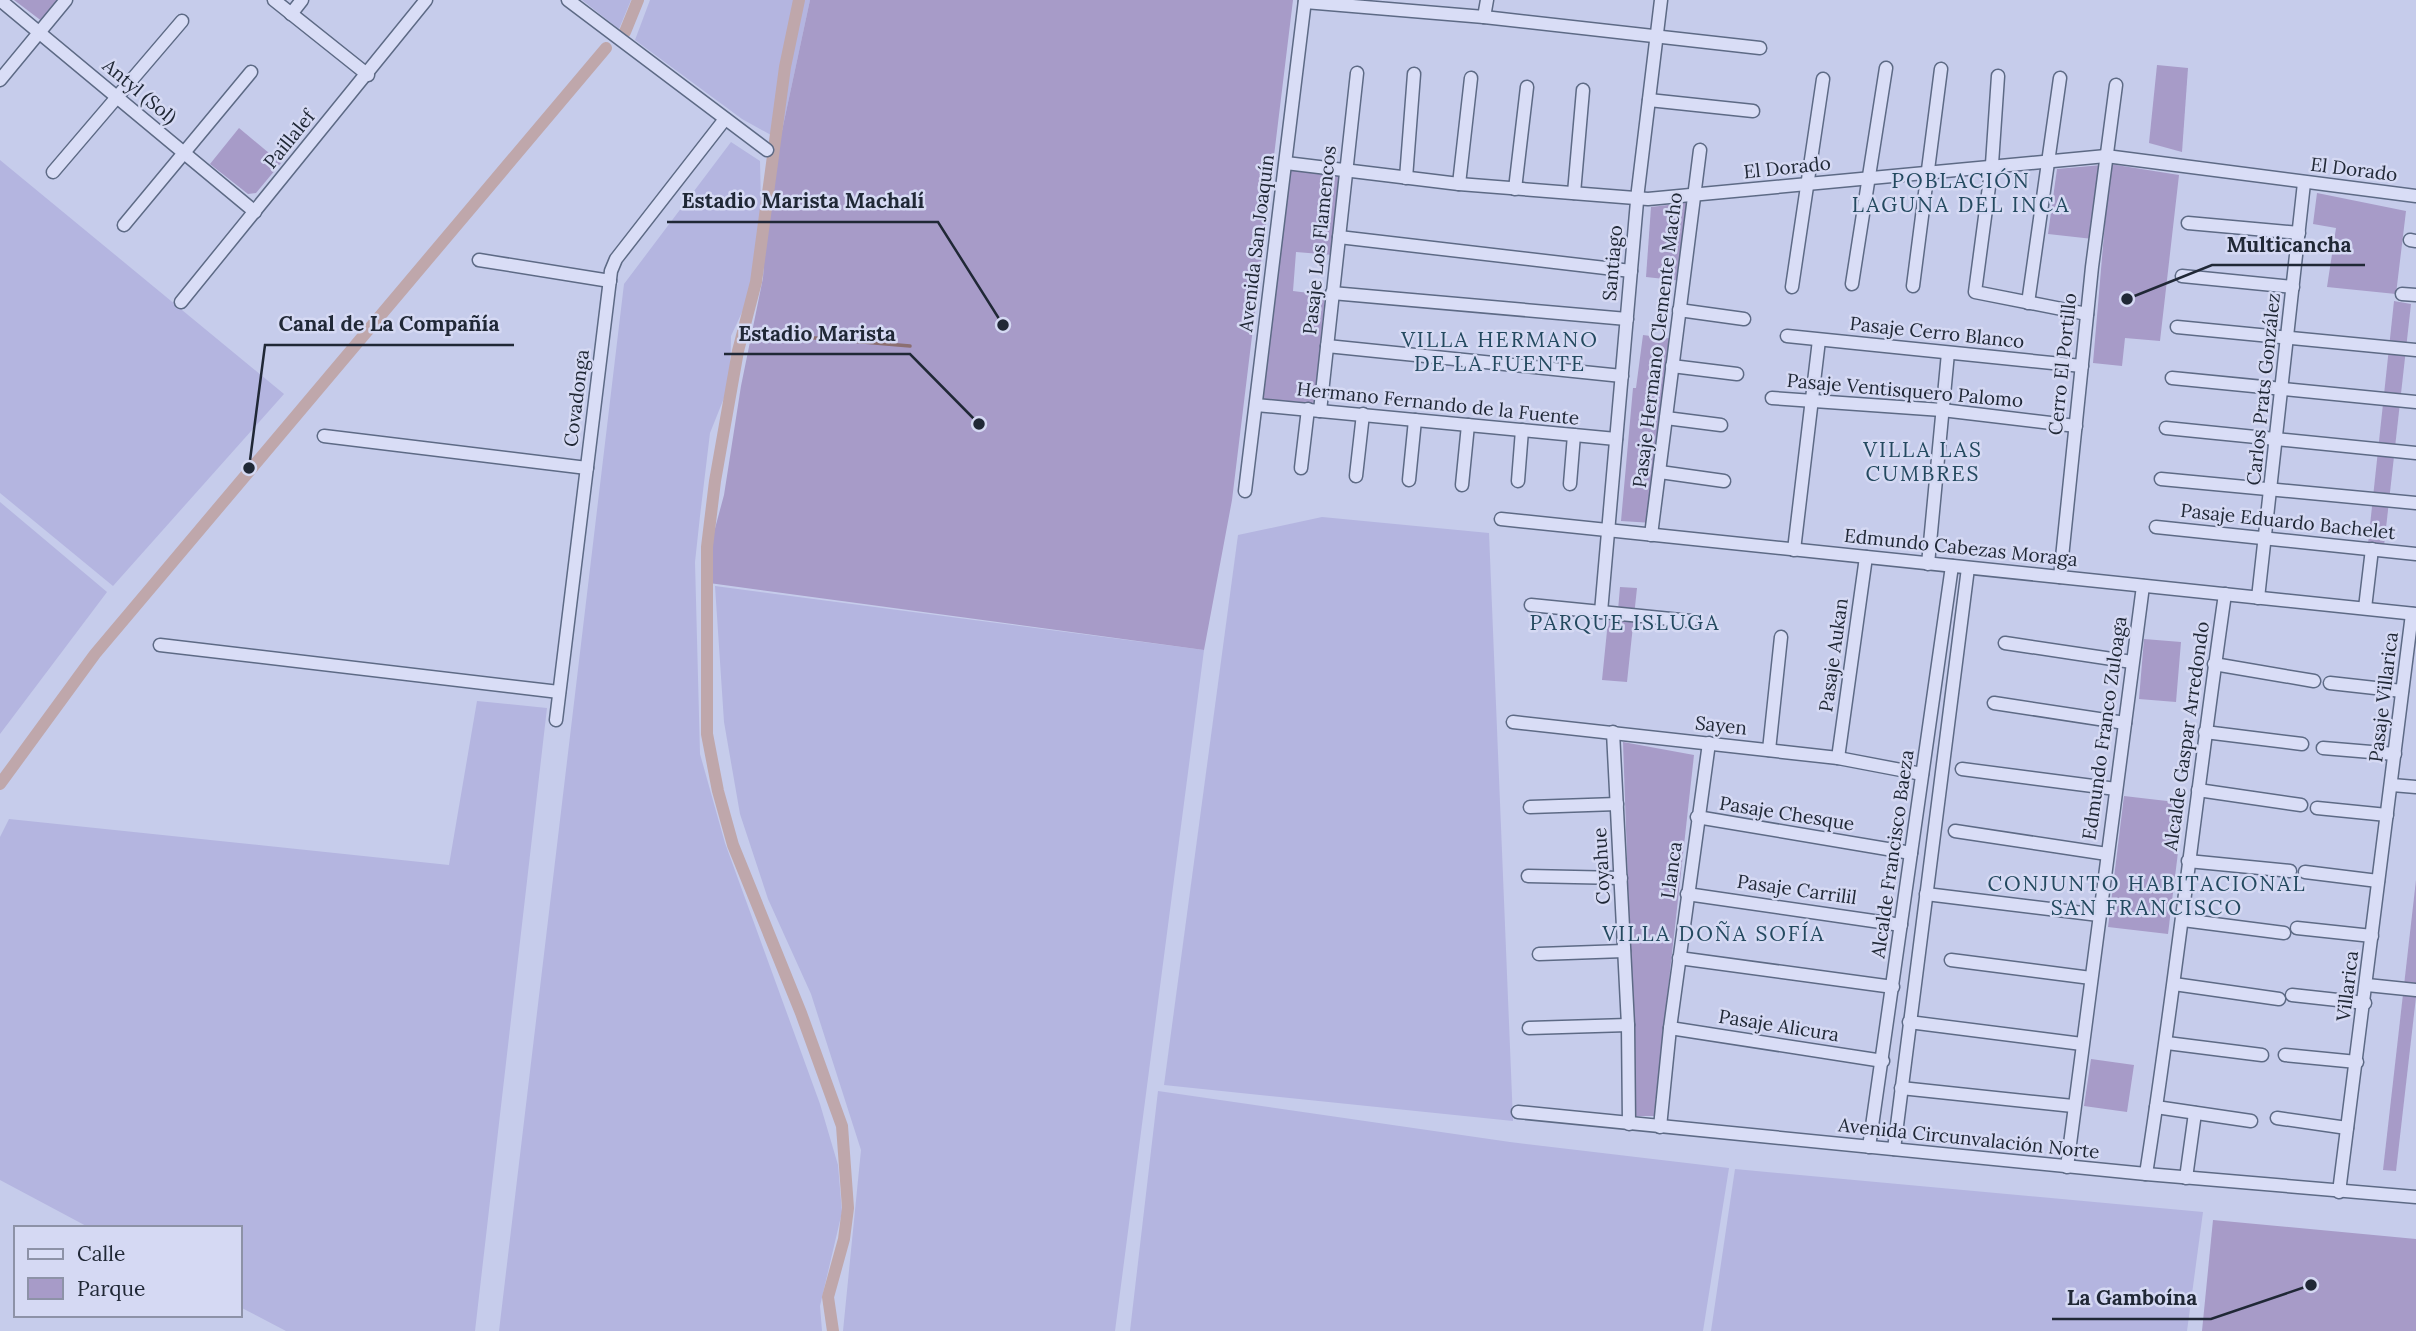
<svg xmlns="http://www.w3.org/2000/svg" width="2416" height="1331" font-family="Lora,serif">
<rect width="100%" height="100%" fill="#c6cceb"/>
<!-- farmland -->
<g fill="#b4b5e0">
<path d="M 582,0 L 631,0 L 619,29 Z"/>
<path d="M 650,0 L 810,0 L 780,140 L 742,119 L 635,40 Z"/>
<path d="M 731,142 L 760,161 L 762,251 L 755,284 L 731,336 L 730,383 L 710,433 L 700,516 L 695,562 L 700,754 L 725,843 L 820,1104 L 838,1165 L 842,1212 L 820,1306 L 822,1331 L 499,1331 L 624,284 Z"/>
<path d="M 0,160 L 284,394 L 113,586 L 0,493 Z"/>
<path d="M 0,502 L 107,592 L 0,734 Z"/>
<path d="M 1322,517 L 1489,533 L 1513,1121 L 1164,1085 L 1238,535 Z"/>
<path d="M 715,586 L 1204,650 L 1115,1331 L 843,1331 L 861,1150 L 811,994 L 768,899 L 740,814 L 724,722 Z"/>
<path d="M 477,701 L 547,708 L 475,1331 L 286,1331 L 240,1307 L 240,1228 L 90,1228 L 0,1180 L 0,837 L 9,819 L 449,865 Z"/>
<path d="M 1158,1091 L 1510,1142 L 1729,1168 L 1703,1331 L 1130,1331 Z"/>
<path d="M 1735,1169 L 2203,1212 L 2187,1331 L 1711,1331 Z"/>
</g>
<!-- green -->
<g fill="#a79bc8">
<path d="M 14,0 L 62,0 L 43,22 Z"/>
<path d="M 810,0 L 1293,0 L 1232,500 L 1204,650 L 709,583 L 710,547 L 724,495 L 741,386 L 763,278 L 770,174 L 780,140 Z"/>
<path d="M 2157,65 L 2188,68 L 2182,152 L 2149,143 Z"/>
<path d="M 239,128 L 281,163 L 256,193 L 248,194 L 210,164 Z"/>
<path d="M 2110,164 L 2179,175 L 2160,341 L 2125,338 L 2122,366 L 2093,363 Z"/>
<path d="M 2102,165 L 2093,239 L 2048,234 L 2057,169 Z"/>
<path d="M 1289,169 L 1341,175 L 1333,255 L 1296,252 L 1293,291 L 1325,295 L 1315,403 L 1258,399 Z"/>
<path d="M 2317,193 L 2406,211 L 2396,294 L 2327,287 L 2336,228 L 2313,224 Z"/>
<path d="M 1694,202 L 1683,281 L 1646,277 L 1651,207 Z"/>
<path d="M 2394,301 L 2411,304 L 2384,546 L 2368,544 Z"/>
<path d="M 1643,335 L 1674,339 L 1653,523 L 1621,521 L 1633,388 L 1636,388 Z"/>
<path d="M 1620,587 L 1637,588 L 1627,682 L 1602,680 L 1608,621 L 1617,622 Z"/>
<path d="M 2144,639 L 2181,642 L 2176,702 L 2139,699 Z"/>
<path d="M 1623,742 L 1694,755 L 1654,1116 L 1636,1116 Z"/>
<path d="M 2124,796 L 2184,803 L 2168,934 L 2108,927 Z"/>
<path d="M 2416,880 L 2416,997 L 2396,1171 L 2383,1170 Z"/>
<path d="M 2091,1059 L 2134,1065 L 2127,1112 L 2084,1106 Z"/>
<path d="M 2213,1220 L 2416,1239 L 2416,1331 L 2202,1331 Z"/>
</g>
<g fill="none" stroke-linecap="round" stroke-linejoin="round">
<!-- stream -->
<path stroke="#8c6f72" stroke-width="3.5" d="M 743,332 L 910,346"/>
<!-- canal -->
<g stroke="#bfa7ab" stroke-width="12">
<path d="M 799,0 L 785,67 L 756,282 L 738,351 L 715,481 L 707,547 L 707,734 L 718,791 L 733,845 L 801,1013 L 842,1126 L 848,1208 L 844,1239 L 828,1297 L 833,1331"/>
<path d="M 625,32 L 638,0"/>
<path d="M 0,784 L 95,654 L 606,48"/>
</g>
<defs>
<g id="minor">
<path d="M 0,0 L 255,212"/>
<path d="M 274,0 L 368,75"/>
<path d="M 568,0 L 767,150"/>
<path d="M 1305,2 L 1484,17 L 1760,48"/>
<path d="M 291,14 L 302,0"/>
<path d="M 1484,17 L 1487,0"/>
<path d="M 1998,76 L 1992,164 L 1975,292 L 2087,314"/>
<path d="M 0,80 L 66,0"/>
<path d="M 1649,100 L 1753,111"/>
<path d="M 1286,163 L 1459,184 L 1648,199 L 2106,156 L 2416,196"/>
<path d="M 53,172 L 182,21"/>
<path d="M 1406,178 L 1414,74"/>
<path d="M 1459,184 L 1471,78"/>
<path d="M 1515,189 L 1527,87"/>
<path d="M 1574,193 L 1583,90"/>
<path d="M 2188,223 L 2299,233"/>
<path d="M 124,225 L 251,72"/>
<path d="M 1339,237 L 1631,271"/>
<path d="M 2410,240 L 2416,241"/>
<path d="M 479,260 L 610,281"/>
<path d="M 2182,276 L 2293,287"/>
<path d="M 1852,284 L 1886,68"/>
<path d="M 1913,286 L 1941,69"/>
<path d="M 1792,287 L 1823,79"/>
<path d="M 1332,293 L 1627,319"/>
<path d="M 2402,294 L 2416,295"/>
<path d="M 181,302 L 426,0"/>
<path d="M 2028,303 L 2060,78"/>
<path d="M 1679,310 L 1744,319"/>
<path d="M 2177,327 L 2416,350"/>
<path d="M 1787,336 L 2082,366"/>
<path d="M 1327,346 L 1622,376"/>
<path d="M 1672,366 L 1737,374"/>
<path d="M 2172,378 L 2416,402"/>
<path d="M 1772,398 L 1942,410 L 2076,426"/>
<path d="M 1256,405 L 1616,439"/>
<path d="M 1320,411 L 1357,73"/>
<path d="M 1666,418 L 1721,425"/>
<path d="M 2166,428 L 2416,453"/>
<path d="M 324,436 L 587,468"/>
<path d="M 1301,468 L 1308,409"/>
<path d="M 1660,472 L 1724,481"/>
<path d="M 1356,476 L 1363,414"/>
<path d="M 2161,479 L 2416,503"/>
<path d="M 1409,480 L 1415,420"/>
<path d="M 1518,481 L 1522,430"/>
<path d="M 1570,484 L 1574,435"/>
<path d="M 1462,485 L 1468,425"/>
<path d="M 1245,491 L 1305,0"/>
<path d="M 1501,519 L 2416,614"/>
<path d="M 2156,527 L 2416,554"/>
<path d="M 1651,535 L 1700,150"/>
<path d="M 1794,550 L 1819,340"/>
<path d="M 1928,564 L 1948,353"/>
<path d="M 2060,577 L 2092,267 L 2116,85"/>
<path d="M 2258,598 L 2304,183"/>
<path d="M 1531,605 L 1691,621"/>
<path d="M 2365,608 L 2372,549"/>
<path d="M 1601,612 L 1638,190 L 1661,0"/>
<path d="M 2005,643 L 2132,662"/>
<path d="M 160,645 L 559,692"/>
<path d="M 2214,664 L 2314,681"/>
<path d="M 2330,683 L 2402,691"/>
<path d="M 1994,703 L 2125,723"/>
<path d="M 556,720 L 611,271 L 616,259 L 725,119"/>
<path d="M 1513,722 L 1838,758 L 1922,774"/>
<path d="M 1613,732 L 1628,1025 L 1629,1124"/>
<path d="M 2205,732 L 2302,744"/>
<path d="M 2323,748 L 2395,754"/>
<path d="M 1769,750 L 1781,637"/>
<path d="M 1838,758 L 1866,557"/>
<path d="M 1962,769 L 2116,789"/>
<path d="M 2392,785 L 2416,787"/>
<path d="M 2198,790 L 2301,805"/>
<path d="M 1530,807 L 1617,804"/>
<path d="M 2317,808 L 2387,815"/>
<path d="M 1697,817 L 1911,853"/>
<path d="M 1955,831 L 2107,854"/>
<path d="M 2188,861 L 2290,871"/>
<path d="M 2305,872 L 2378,881"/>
<path d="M 1528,876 L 1621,878"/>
<path d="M 1687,894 L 1901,925"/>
<path d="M 1926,894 L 2099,915"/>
<path d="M 2183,920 L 2284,933"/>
<path d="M 2297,928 L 2372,936"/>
<path d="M 1539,954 L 1624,951"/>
<path d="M 1679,958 L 1893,987"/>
<path d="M 1951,960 L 2091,978"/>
<path d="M 2174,984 L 2279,999"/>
<path d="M 2367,985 L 2416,990"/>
<path d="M 2292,995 L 2365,1003"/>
<path d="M 1909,1022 L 2082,1044"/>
<path d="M 1529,1028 L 1628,1025"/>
<path d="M 1670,1028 L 1883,1061"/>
<path d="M 2167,1043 L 2262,1055"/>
<path d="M 2285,1055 L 2357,1062"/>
<path d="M 1901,1088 L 2073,1106"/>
<path d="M 2156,1107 L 2251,1121"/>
<path d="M 1518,1112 L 2146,1174 L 2416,1197"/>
<path d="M 2277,1118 L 2347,1128"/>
<path d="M 1660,1127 L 1670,1028 L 1709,743"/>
<path d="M 1869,1147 L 1952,566"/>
<path d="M 1894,1149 L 1968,568"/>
<path d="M 2067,1167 L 2143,586"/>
<path d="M 2146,1174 C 2176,982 2197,788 2225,594"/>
<path d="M 2186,1178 L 2195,1113"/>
<path d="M 2339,1192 L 2412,614"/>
</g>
</defs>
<!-- minor casing -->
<use href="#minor" stroke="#5d6a85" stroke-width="15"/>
<!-- minor -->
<use href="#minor" stroke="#d9ddf6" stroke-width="12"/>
</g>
<g text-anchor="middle" stroke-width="5" stroke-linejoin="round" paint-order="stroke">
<!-- street labels -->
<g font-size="19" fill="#202836" stroke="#d5d9f3">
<text transform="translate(140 91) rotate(40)" y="7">Antyl (Sol)</text>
<text transform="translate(289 139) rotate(-51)" y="7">Paillalef</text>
<text transform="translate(1787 167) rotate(-6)" y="7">El Dorado</text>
<text transform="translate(2354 169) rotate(7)" y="7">El Dorado</text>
<text transform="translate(1319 240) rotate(-84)" y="7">Pasaje Los Flamencos</text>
<text transform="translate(1256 243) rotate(-83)" y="7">Avenida San Joaquín</text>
<text transform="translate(1612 263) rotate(-85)" y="7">Santiago</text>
<text transform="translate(1937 332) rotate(6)" y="7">Pasaje Cerro Blanco</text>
<text transform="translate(1657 340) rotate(-83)" y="7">Pasaje Hermano Clemente Macho</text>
<text transform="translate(2062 364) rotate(-84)" y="7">Cerro El Portillo</text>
<text transform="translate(2263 389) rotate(-84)" y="7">Carlos Prats González</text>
<text transform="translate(1905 390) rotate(5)" y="7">Pasaje Ventisquero Palomo</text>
<text transform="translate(576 398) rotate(-83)" y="7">Covadonga</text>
<text transform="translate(1438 403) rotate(6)" y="7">Hermano Fernando de la Fuente</text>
<text transform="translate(2288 521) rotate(6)" y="7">Pasaje Eduardo Bachelet</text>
<text transform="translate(1961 547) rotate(6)" y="7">Edmundo Cabezas Moraga</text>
<text transform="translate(1833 655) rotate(-82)" y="7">Pasaje Aukan</text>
<text transform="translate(2383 697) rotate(-83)" y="7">Pasaje Villarica</text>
<text transform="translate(1721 725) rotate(6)" y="7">Sayen</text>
<text transform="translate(2104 728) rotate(-82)" y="7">Edmundo Franco Zuloaga</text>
<text transform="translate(2186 736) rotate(-82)" y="7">Alcalde Gaspar Arredondo</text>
<text transform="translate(1787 813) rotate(9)" y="7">Pasaje Chesque</text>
<text transform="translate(1892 854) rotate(-82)" y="7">Alcalde Francisco Baeza</text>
<text transform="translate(1601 866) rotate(-93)" y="7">Coyahue</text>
<text transform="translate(1671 870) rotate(-82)" y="7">Llanca</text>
<text transform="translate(1797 889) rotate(8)" y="7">Pasaje Carrilil</text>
<text transform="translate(2347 986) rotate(-83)" y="7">Villarica</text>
<text transform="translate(1779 1025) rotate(9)" y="7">Pasaje Alicura</text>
<text transform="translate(1969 1138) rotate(6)" y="7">Avenida Circunvalación Norte</text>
</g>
<!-- neighbourhood labels -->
<g font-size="21" letter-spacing="2" fill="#23495f" stroke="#d5d9f3">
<text x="1961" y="188">POBLACIÓN<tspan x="1961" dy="24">LAGUNA DEL INCA</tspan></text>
<text x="1500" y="347">VILLA HERMANO<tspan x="1500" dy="24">DE LA FUENTE</tspan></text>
<text x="1923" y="457">VILLA LAS<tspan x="1923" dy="24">CUMBRES</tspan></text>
<text x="1625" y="630">PARQUE ISLUGA</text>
<text x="2147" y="891">CONJUNTO HABITACIONAL<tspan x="2147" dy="24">SAN FRANCISCO</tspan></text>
<text x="1714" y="941">VILLA DOÑA SOFÍA</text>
</g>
</g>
<!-- callouts -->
<path fill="none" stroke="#202836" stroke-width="2.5" d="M1003 325L938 222H667M2127 299L2212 265H2365M249 468L265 345H514M979 424L910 354H724M2311 1285L2211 1319H2052"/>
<g fill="#202836" stroke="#d5d9f3" stroke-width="2.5">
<circle cx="1003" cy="325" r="7"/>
<circle cx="2127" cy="299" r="7"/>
<circle cx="249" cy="468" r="7"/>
<circle cx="979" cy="424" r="7"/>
<circle cx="2311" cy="1285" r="7"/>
</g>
<g font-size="21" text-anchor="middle" font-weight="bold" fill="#202836" stroke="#d5d9f3" stroke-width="5" stroke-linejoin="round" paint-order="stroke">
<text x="803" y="208">Estadio Marista Machalí</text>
<text x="2289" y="252">Multicancha</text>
<text x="389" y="331">Canal de La Compañía</text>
<text x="817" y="341">Estadio Marista</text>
<text x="2132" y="1305">La Gamboína</text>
</g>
<!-- legend -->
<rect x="14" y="1226" width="228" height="91" fill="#d5d9f3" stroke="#8d92a7" stroke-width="2"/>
<rect x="28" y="1249" width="35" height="10" fill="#d9ddf6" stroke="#8d92a7" stroke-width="2"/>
<text x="77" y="1261" font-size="21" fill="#202836">Calle</text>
<rect x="28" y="1278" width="35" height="21" fill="#a79bc8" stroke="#8d92a7" stroke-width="2"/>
<text x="77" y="1296" font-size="21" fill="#202836">Parque</text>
</svg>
